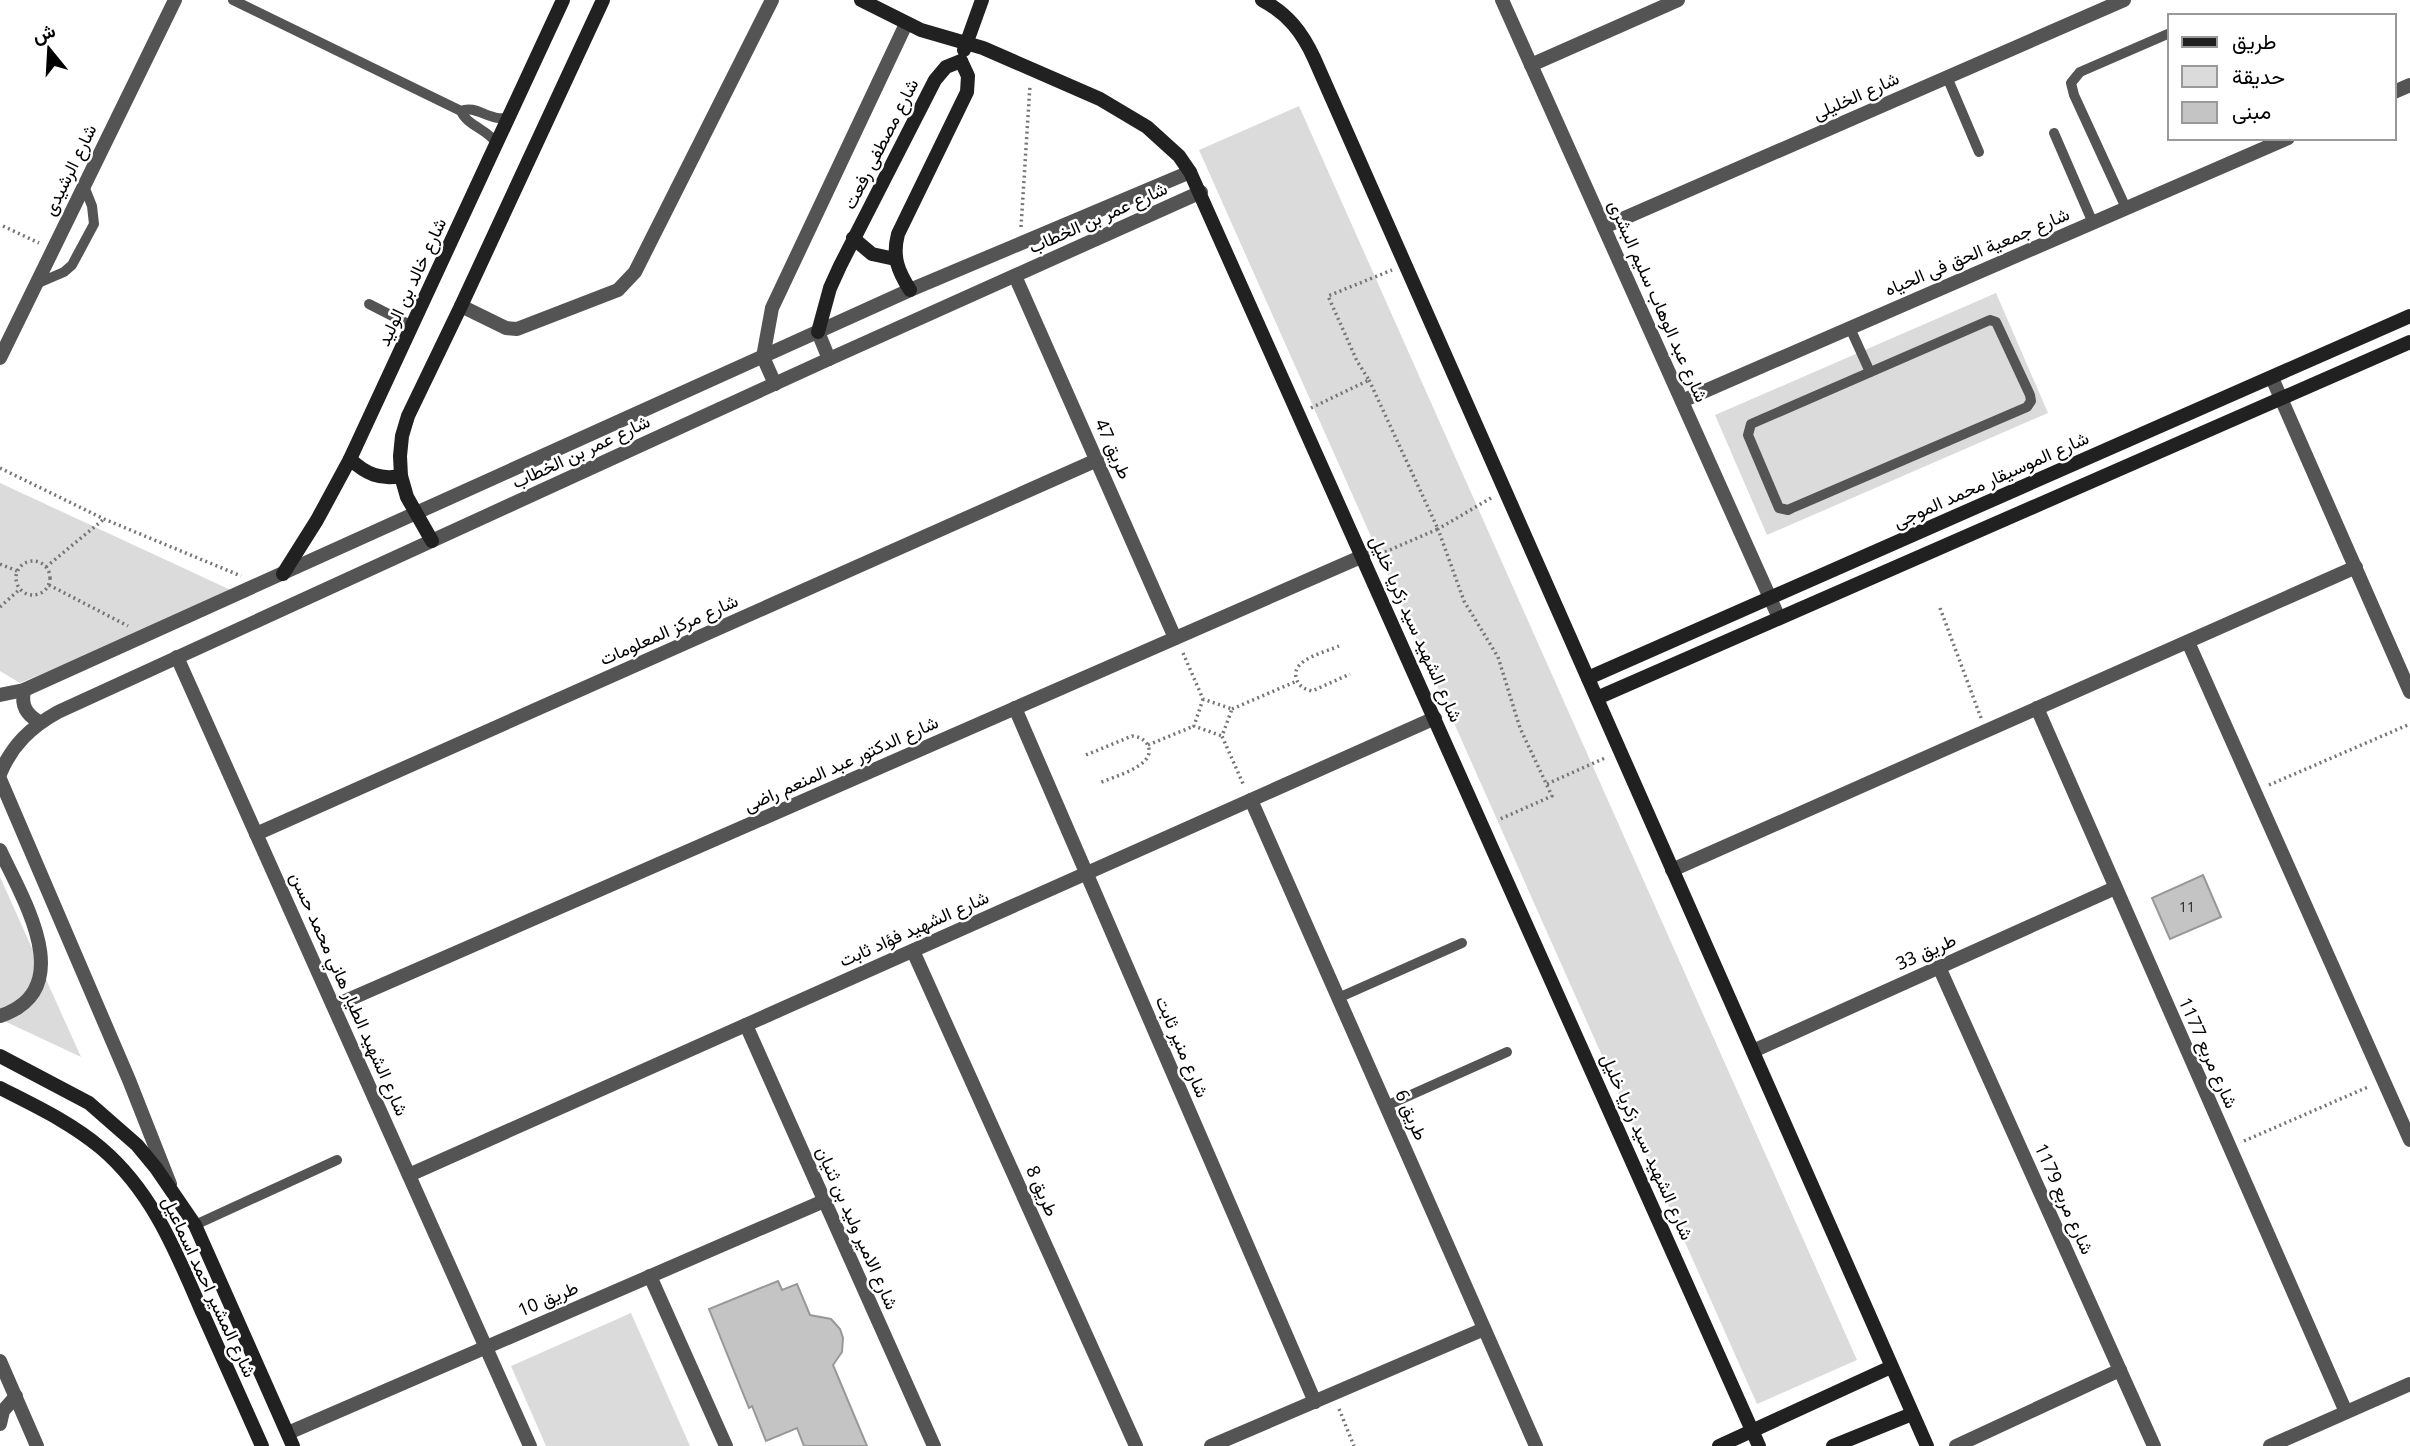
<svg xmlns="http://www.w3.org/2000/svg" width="2410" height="1446" font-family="'Noto Sans',Vazirmatn,sans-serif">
<rect width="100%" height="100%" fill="#fff"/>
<!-- green -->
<g fill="#dbdbdb">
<path d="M 1299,106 L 1857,1360 L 1757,1404 L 1199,150 Z"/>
<path d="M 1996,293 L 2048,413 L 1767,535 L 1715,415 Z"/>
<path d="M 0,483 L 235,592 L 20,683 L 0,671 Z"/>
<path d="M 0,877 L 81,1057 L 0,1019 Z"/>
<path d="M 631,1313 L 690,1446 L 546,1446 L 511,1366 Z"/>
</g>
<!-- building -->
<g fill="#c4c4c4" stroke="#989898" stroke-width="2">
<path d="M 2203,875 L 2221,917 L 2170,939 L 2152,898 Z"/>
<path d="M 778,1281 L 782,1290 L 797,1284 L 810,1315 L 831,1319 L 840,1329 L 843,1338 L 842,1352 L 833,1365 L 867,1446 L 804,1446 L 797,1428 L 766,1441 L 752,1406 L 749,1408 L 709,1309 Z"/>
</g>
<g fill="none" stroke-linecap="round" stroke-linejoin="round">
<!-- path -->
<g stroke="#767676" stroke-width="3.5" stroke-dasharray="2 3.5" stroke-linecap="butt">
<path d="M 3,226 L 39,243"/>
<path d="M 1021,227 L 1030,85"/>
<path d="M 1369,380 L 1438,529 L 1378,555"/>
<path d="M 1311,408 L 1369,380 L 1357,361 L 1328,296 L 1392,270"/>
<path d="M 0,468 L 104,519 L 241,576"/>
<path d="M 1491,498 L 1438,529 L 1464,601 L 1498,657 L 1520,728 L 1552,796 L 1498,820"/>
<circle cx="33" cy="578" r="17"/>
<path d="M 0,564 L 17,571"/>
<path d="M 46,567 L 104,519"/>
<path d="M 49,585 L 128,626"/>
<path d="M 0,607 L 20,589"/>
<path d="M 1940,608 L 1981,718"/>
<path d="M 1339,646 C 1326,652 1292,659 1296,677 C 1298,686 1304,689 1312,691 L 1350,674"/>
<path d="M 1183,653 L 1203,699 L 1232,709 L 1222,736 L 1244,786"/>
<path d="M 1203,699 L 1194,726 L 1222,736"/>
<path d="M 1232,709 L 1297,681"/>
<path d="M 1148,745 L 1194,726"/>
<path d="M 1086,755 L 1132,736 C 1140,737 1147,740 1149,749 C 1152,767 1113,777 1099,783"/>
<path d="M 1547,784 L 1605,758"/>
<path d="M 2269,785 L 2410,724"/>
<path d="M 2244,1141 L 2368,1087"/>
<path d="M 1339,1409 L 1354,1446"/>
</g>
<!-- lane -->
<g stroke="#545454" stroke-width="10">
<path d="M 233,0 L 461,111 C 467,126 488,129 497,144"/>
<path d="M 1947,77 L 1979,152"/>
<path d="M 461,111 C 477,104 489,123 510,117"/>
<path d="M 2054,133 L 2093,223"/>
<path d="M 2126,208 L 2074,95 L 2071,83 L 2080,72 L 2170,33"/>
<path d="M 36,284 L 64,272 L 72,265 L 94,224 L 92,206 L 84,186"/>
<path d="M 369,304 L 412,326"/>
<path d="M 1990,320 L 1996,322 L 2030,395 L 2031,401 L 2027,407 L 1792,508 L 1788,510 L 1779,508 L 1748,435 L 1751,424 Z"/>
<path d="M 1850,328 L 1870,372"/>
<path d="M 1338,998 L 1462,943"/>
<path d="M 1386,1106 L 1507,1052"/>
<path d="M 195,1225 L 337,1160"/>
</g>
<!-- street -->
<g stroke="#545454" stroke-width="14">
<path d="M 1502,0 L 1779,618"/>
<path d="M 1531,65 L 1678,0"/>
<path d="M 2394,92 L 2410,85"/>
<path d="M 1604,227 L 2124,0"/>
<path d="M 1015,276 L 1175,638"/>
<path d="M 461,306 L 506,328 L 517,329 L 618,290 L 635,272 L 772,0"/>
<path d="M 818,332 L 829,359"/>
<path d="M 0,358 L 175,0"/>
<path d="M 2272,378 L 2410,692"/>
<path d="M 775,384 L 763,357 L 772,308 L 906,24"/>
<path d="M 1682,401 L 2288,138"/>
<path d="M 2188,642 L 2410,1140"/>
<path d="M 177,657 L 530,1446"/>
<path d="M 24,690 C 21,706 26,714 39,722"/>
<path d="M 0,695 L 24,690 L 910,290 L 1190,172"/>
<path d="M 1015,708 L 1315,1402"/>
<path d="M 2037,708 L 2346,1412"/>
<path d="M 0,774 C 12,745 31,727 58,712 L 829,359 L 1201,192"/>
<path d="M 0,779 L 129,1080 L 170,1184"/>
<path d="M 1251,800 L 1536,1446"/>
<path d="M 256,834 L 1097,460"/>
<path d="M 0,850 C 22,898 80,989 0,1016"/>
<path d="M 1672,870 L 2356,567"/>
<path d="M 913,951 L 1136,1446"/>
<path d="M 1939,967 L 2154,1446"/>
<path d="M 334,1006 L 1363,556"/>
<path d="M 746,1025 L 934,1446"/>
<path d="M 1753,1051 L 2115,888"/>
<path d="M 409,1175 L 1435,718"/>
<path d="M 650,1276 L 726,1446"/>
<path d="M 0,1361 L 37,1446"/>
<path d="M 0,1424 L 3,1411 L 16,1396"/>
<path d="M 288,1433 L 824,1201"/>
<path d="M 1211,1446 L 1484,1329"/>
<path d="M 1956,1446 L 2120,1370"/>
<path d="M 2270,1446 L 2410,1384"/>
</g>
<!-- secondary -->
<g stroke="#212121" stroke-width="14">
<path d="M 861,0 L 921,30 L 983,48 L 1100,99 L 1147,127 L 1179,156 L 1190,172 L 1759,1446"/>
<path d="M 1262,0 C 1288,14 1302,32 1314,58 L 1927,1446"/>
<path d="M 964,50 L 982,0"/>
<path d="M 853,238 L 872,254 L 895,259"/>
<path d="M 910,290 C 898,271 892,257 898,234 L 967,92 L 968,76 L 961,61"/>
<path d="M 818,332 L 830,288 L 840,266 L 935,80 L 946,67 L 961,61"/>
<path d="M 350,459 C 366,474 380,480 401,476"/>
<path d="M 432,541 L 407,497 L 401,476 L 400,456 L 402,436 L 408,416 L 461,306 L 603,0"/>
<path d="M 283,574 L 317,520 L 350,459 L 563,0"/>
<path d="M 1588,678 L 2410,316"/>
<path d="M 1597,698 L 2410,342"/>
<path d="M 0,1056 L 89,1103 L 137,1145 L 156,1168 L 195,1225 L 293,1446"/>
<path d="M 0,1088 C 35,1106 70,1122 101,1148 C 153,1192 177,1254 203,1314 C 223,1358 242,1402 262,1446"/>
<path d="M 1719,1446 L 1891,1367"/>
<path d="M 1833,1446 L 1912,1414"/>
</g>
</g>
<g text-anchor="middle" stroke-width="5" stroke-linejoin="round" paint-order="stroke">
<!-- number labels -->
<g font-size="14" fill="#313131">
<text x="2187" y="912">11</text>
</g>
<!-- street labels -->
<g font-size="18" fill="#000" stroke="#fff">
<text transform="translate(1856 96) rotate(-24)" y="6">شارع الخليلى</text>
<text transform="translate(881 144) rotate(-63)" y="6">شارع مصطفى رفعت</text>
<text transform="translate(70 170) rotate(-64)" y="6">شارع الرشيدى</text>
<text transform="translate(1098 218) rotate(-24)" y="6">شارع عمر بن الخطاب</text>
<text transform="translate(1977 252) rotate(-23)" y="6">شارع جمعية الحق فى الحياه</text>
<text transform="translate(412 282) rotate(-65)" y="6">شارع خالد بن الوليد</text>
<text transform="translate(1658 301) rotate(66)" y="6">شارع عبد الوهاب سليم البشرى</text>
<text transform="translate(1113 449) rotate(66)" y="6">طريق 47</text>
<text transform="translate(581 452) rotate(-25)" y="6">شارع عمر بن الخطاب</text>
<text transform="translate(1991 480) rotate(-24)" y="6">شارع الموسيقار محمد الموجى</text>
<text transform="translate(1416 629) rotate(66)" y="6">شارع الشهيد سيد زكريا خليل</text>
<text transform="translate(669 630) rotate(-24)" y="6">شارع مركز المعلومات</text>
<text transform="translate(841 764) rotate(-24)" y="6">شارع الدكتور عبد المنعم راضى</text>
<text transform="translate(914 929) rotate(-24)" y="6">شارع الشهيد فؤاد ثابت</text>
<text transform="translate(1926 952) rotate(-24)" y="6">طريق 33</text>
<text transform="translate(349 994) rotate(66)" y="6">شارع الشهيد الطيار هاني محمد حسن</text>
<text transform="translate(1182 1047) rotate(67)" y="6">شارع منير ثابت</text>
<text transform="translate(2208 1053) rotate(66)" y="6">شارع مربع 1177</text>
<text transform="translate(1411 1115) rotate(66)" y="6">طريق 6</text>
<text transform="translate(1647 1147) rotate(66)" y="6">شارع الشهيد سيد زكريا خليل</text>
<text transform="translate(1042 1191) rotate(66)" y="6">طريق 8</text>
<text transform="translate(2064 1199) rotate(66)" y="6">شارع مربع 1179</text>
<text transform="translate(857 1228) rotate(66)" y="6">شارع الامير وليد بن ثنيان</text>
<text transform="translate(209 1287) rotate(65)" y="6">شارع المشير احمد اسماعيل</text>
<text transform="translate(548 1299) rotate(-23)" y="6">طريق 10</text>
</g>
</g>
<!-- legend -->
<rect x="2168" y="14" width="228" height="126" fill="#ffffff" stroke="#999999" stroke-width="2"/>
<rect x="2182" y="37" width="35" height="10" fill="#212121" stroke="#999999" stroke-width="2"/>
<text x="2232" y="49" font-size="21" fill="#000000">طريق</text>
<rect x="2182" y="66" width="35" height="21" fill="#dbdbdb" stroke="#999999" stroke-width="2"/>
<text x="2232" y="84" font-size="21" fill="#000000">حديقة</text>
<rect x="2182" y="102" width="35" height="21" fill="#c4c4c4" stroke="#999999" stroke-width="2"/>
<text x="2232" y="119" font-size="21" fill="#000000">مبنى</text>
<!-- north arrow -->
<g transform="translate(49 49) rotate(342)" stroke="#ffffff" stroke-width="5" paint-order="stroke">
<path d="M0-5L12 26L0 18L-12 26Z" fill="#000000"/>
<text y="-10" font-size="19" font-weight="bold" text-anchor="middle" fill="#000000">ش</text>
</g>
</svg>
